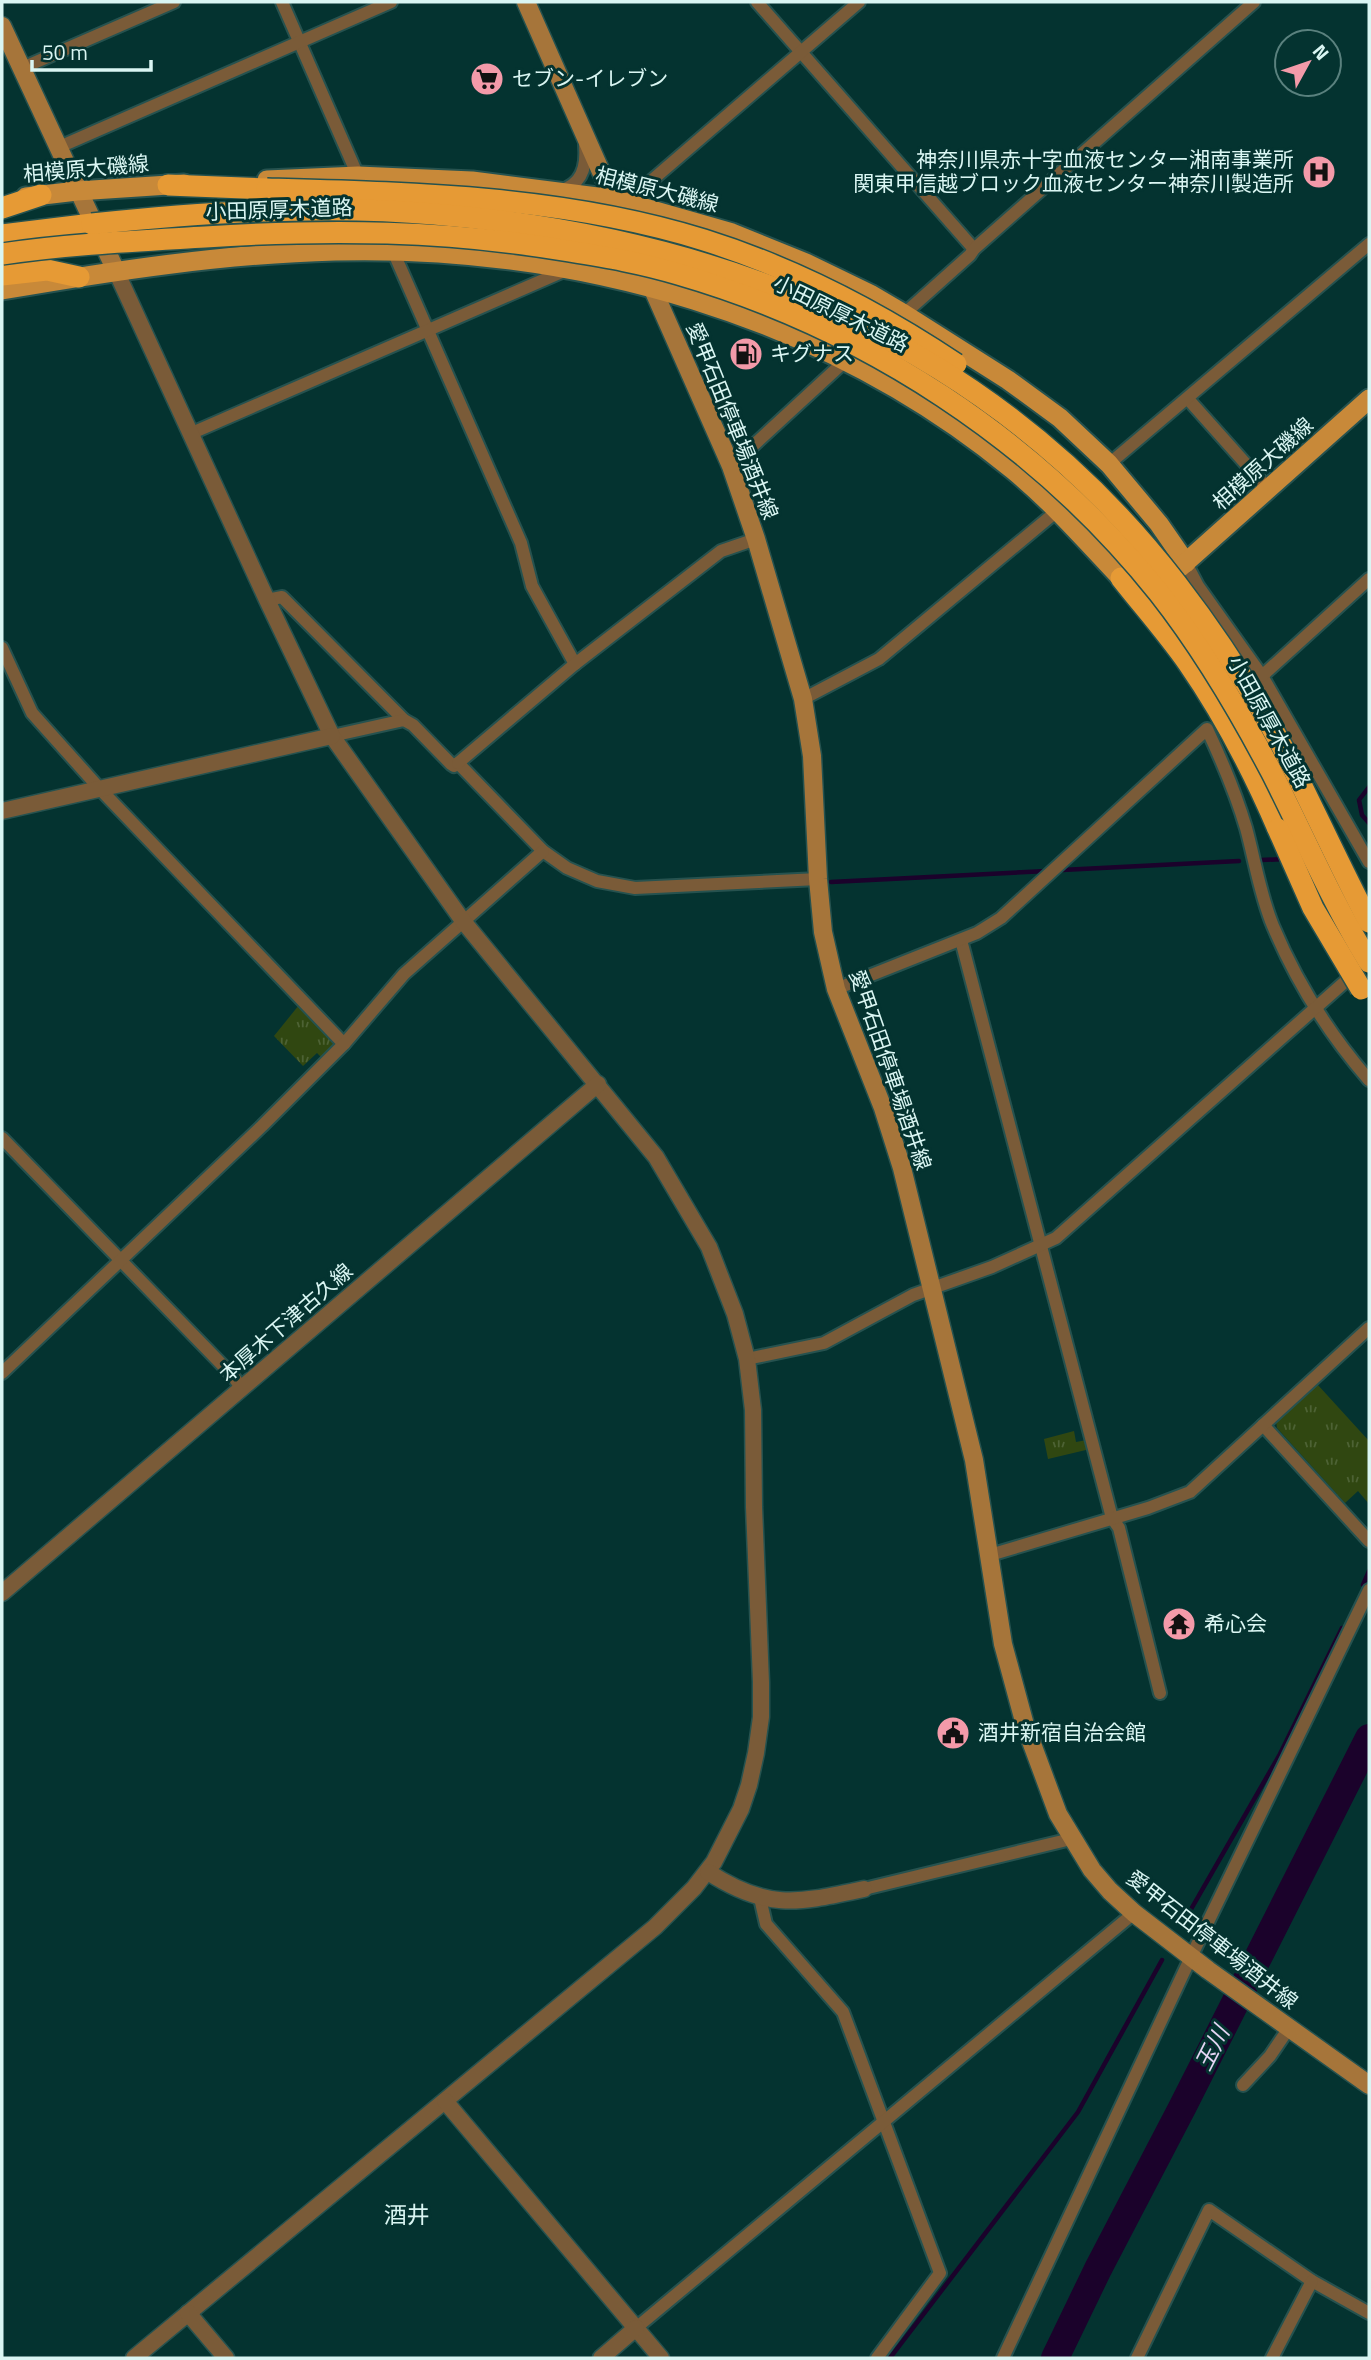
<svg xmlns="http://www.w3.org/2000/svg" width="1371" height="2360" font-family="'Titillium Web','Noto Sans JP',sans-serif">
<defs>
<pattern id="grass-tufts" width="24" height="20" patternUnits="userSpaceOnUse" patternTransform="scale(1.75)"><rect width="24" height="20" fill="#304711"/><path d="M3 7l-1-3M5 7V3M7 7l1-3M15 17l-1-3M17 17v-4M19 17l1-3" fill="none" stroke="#4d6234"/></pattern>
</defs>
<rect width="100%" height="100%" fill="#043330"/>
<!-- grass -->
<g fill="url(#grass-tufts)">
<path d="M 299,1005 L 333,1042 L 333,1051 L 322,1058 L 317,1053 L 303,1066 L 274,1036 Z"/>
<path d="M 1317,1384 L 1369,1441 L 1369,1504 L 1358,1491 L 1345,1503 L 1277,1428 L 1276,1421 Z"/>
<path d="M 1074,1431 L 1076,1442 L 1087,1440 L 1090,1449 L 1048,1459 L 1044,1439 Z"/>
</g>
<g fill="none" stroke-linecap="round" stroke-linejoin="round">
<!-- stream -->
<g stroke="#1b022b" stroke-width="4.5">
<path d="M 1369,787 L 1359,800 L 1362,815 L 1369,823"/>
<path d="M 1261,860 L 1286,859"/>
<path d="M 1062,870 L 1239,861"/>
<path d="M 831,882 L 1047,871"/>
<path d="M 1363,1585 L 1369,1571"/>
<path d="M 1182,1925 L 1280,1754 L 1342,1628"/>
<path d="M 890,2358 L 1078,2112 L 1162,1960"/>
</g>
<!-- river -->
<path stroke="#1b022b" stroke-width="28" d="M 1055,2358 L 1098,2269 L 1183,2106 L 1369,1738"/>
<defs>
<g id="minor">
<path d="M 282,2 L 358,176"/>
<path d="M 757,2 L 974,249"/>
<path d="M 20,69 L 174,2"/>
<path d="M 57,148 L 391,2"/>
<path d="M 559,191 C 582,185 587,167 585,145"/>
<path d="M 613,199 L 641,188 L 651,181 L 859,2"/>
<path d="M 393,251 L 521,543 L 532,586 L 575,664"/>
<path d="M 904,314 L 970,255 L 974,249 L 1254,2"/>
<path d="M 1188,399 L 1269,490"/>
<path d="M 192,433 L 564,271"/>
<path d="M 1109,464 L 1369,244"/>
<path d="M 731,466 L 845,361"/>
<path d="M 1186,563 L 1198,586 L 1262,676 L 1369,862"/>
<path d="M 267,600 L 282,597 L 404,720"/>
<path d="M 2,648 L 32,713 L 100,789 L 344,1044"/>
<path d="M 1262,676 L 1369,579"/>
<path d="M 803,699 L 879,659 L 1057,511"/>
<path d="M 332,736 L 404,720 L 413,725 L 451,764 L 454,766 L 458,763 L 543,851 L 567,868 L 597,881 L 635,888 L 818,879"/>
<path d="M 458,763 L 575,664 L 721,551 L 756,539"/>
<path d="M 961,940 L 1112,1518 L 1119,1528 L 1160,1693"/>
<path d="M 836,989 L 977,933 L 1001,918 L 1207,729 C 1222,761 1236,794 1246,828 C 1255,861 1260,895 1273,926 C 1296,981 1330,1035 1369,1080"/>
<path d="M 2,1138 L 233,1376 L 242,1389"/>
<path d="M 747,1359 L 824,1343 L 913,1295 L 992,1267 L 1056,1238 L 1356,972"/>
<path d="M 2,1373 L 262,1126 L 344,1044 L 404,974 L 543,851"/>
<path d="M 1263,1425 L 1369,1541"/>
<path d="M 990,1555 L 1148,1508 L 1190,1492 L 1369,1328"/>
<path d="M 864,1889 L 1071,1839"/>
<path d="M 760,1898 L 766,1924 L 843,2012 L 940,2273 L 877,2358"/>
<path d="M 1243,2085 L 1270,2056 L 1289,2028"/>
<path d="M 636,2328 L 1134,1913"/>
<path d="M 1003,2358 L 1191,1957 L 1369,1590"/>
<path d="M 1137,2358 L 1209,2210 L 1312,2281 L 1369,2313"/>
<path d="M 1272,2358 L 1312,2281"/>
</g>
<g id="tertiary">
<path d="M 116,271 L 267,600 L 332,736 L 463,921 L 656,1157 L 709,1247 L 735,1314 L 747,1359 L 753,1410 L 754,1507 L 761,1682 L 761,1717 L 756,1753 L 749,1785 L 741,1809 L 714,1862 L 694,1888 L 655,1927 L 134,2358"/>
<path d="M 2,811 L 332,736"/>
<path d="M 2,1593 L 598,1084"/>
<path d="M 708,1872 C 768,1911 798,1903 864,1889"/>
<path d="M 445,2101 L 661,2358"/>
<path d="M 188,2313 L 226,2358"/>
<path d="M 601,2358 L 636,2328"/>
</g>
<g id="secondary">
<path d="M 526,2 L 731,466 L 756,539 L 803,699 L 812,756 L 818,879 L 823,932 L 836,989 L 883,1108 L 902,1168 L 974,1460 L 1003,1644 L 1025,1725 L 1058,1814 L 1092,1870 L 1110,1891 L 1134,1913 L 1208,1970 L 1369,2085"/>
<path d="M 2,26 L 116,271"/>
</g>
<g id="primary">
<path d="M 267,180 L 358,176 L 472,181 L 613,199 L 732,233 L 806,263 L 870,294 L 904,314 L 1008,380 L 1060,418 L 1109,464 L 1159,524 L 1186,563"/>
<path d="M 26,197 L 77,191 L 184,184"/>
<path d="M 2,290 C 112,271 223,254 335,251 C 577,245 825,315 1013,470 C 1052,502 1086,541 1121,578 C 1141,585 1156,581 1175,572 L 1369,399"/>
</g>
<g id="motorway">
<path d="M 168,185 L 267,189"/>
<path d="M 2,208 L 41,195"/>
<path d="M 2,235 L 92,224"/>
<path d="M 2,275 L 47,270 L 79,277"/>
<path d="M 1121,578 C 1143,606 1167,633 1188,663 C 1224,715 1253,771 1278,829"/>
</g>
</defs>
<!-- minor casing -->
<use href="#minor" stroke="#26524f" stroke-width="16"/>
<!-- tertiary casing -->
<use href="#tertiary" stroke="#26524f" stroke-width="19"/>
<!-- secondary casing -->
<use href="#secondary" stroke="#26524f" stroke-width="21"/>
<!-- primary casing -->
<use href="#primary" stroke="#26524f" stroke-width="23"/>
<!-- motorway casing -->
<use href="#motorway" stroke="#26524f" stroke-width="24"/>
<!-- minor -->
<use href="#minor" stroke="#7a5b38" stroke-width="12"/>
<!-- tertiary -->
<use href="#tertiary" stroke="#7a5b38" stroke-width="16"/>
<!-- secondary -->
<use href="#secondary" stroke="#a6753a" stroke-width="18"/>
<!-- primary -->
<use href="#primary" stroke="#c88939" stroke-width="19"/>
<!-- motorway -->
<use href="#motorway" stroke="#e69a35" stroke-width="21"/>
<defs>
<g id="motorway-bridge">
<path d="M 267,189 C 413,193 563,196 704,240 C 793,268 878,312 956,364"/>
<path d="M 92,224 C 203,212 323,204 434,214 C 727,238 992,345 1176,583 C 1216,635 1253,691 1284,750 C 1313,807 1339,865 1369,922"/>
<path d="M 2,254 C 69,244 137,241 205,237 C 329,229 446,230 569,251 C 606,257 642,263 678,274 C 865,328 1037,440 1159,593 C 1203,649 1239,710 1272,773 C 1304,836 1332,902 1369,962"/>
<path d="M 1278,829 L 1313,908 L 1361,989"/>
</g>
</defs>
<!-- motorway-bridge casing -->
<use href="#motorway-bridge" stroke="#26524f" stroke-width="24" stroke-linecap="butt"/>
<!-- motorway-bridge -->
<use href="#motorway-bridge" stroke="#e69a35" stroke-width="21"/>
</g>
<!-- icons -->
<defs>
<symbol id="supermarket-disc" viewBox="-11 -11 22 22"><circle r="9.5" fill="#f39aa9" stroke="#043330"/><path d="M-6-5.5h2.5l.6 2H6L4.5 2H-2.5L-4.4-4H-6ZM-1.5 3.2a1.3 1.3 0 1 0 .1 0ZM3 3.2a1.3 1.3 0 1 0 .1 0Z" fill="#111"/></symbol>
<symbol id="hospital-disc" viewBox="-11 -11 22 22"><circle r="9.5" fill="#f39aa9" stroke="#043330"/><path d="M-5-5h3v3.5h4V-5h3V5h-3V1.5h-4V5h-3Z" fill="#111"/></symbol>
<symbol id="fuel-disc" viewBox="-11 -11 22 22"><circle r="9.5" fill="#f39aa9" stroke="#043330"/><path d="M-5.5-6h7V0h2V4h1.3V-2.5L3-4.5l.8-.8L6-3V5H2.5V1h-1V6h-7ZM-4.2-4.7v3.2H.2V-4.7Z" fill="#111"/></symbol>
<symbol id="temple-disc" viewBox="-11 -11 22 22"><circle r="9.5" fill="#f39aa9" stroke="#043330"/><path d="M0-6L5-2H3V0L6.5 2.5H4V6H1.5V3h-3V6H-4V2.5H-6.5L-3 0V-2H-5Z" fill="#111"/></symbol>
<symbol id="civic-disc" viewBox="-11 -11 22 22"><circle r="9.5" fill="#f39aa9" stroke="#043330"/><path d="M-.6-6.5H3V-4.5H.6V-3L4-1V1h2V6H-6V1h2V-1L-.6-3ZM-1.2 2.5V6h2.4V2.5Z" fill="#111"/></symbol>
</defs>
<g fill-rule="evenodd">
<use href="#supermarket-disc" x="468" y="60" width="38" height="38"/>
<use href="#hospital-disc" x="1300" y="153" width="38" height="38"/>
<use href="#fuel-disc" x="727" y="335" width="38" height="38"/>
<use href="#temple-disc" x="1160" y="1605" width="38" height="38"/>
<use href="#civic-disc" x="934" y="1714" width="38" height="38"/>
</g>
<g text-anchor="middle" stroke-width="6" stroke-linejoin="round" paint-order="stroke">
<!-- poi labels -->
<g font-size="21" fill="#daf6f3" stroke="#043330" text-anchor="start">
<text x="512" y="86">セブン-イレブン</text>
<text x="1294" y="167" text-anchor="end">神奈川県赤十字血液センター湘南事業所<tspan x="1294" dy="24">関東甲信越ブロック血液センター神奈川製造所</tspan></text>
<text x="770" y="361">キグナス</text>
<text x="1204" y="1631">希心会</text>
<text x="978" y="1740">酒井新宿自治会館</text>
</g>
<!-- street labels -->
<g font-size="21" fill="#daf6f3" stroke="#043330">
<text transform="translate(86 169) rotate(-5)" y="7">相模原大磯線</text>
<text transform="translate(657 190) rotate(14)" y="7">相模原大磯線</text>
<text transform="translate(279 210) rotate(-2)" y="7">小田原厚木道路</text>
<text transform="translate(841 314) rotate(26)" y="7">小田原厚木道路</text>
<text transform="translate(732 421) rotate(68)" y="7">愛甲石田停車場酒井線</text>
<text transform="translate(1263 464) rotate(-42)" y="7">相模原大磯線</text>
<text transform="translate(1269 722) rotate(61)" y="7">小田原厚木道路</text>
<text transform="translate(890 1070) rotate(71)" y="7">愛甲石田停車場酒井線</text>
<text transform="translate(286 1323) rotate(-41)" y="7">本厚木下津古久線</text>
<text transform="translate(1212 1940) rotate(38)" y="7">愛甲石田停車場酒井線</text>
</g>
<!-- water labels -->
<g font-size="23" font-style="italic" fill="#e5d5f4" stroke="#043330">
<text transform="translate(1212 2048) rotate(-63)" y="8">玉川</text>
</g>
<!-- neighbourhood labels -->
<g font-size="23" fill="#daf6f3" stroke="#043330">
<text x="407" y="2223">酒井</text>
</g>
</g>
<!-- border -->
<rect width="1371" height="2360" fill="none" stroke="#daf6f3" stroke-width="7"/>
<!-- north arrow -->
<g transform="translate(1308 63) rotate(50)"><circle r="33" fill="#043330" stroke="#5a817e" stroke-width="2"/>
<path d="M0-5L12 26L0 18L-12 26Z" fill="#f39aa9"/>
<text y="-10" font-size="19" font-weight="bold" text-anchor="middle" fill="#daf6f3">N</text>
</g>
<!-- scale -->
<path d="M32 60v10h119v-10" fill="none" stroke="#daf6f3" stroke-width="3.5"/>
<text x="42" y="60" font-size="21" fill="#daf6f3" stroke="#043330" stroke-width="5" paint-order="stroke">50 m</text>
</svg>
